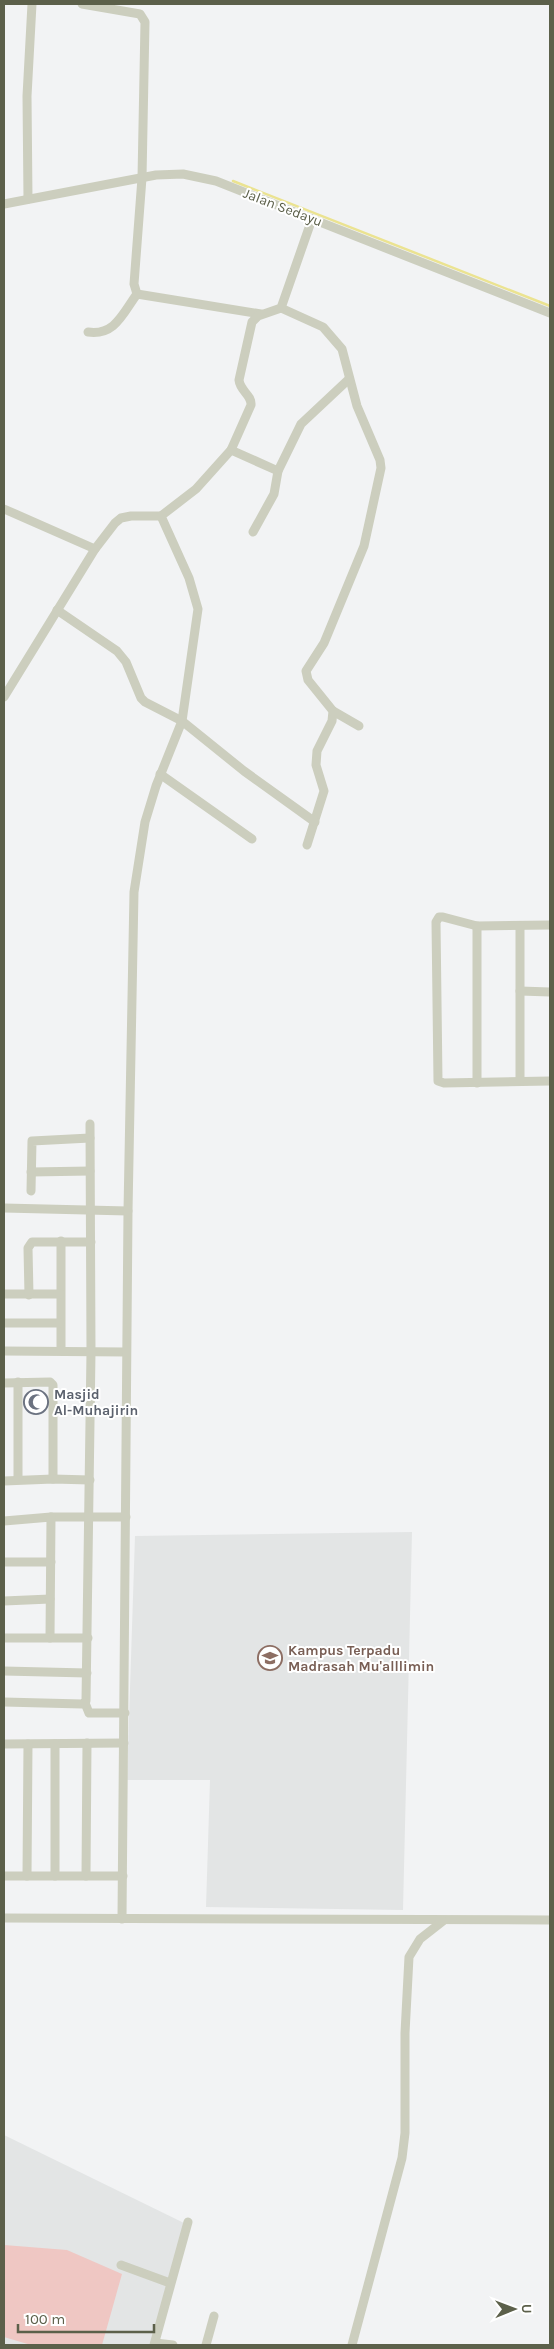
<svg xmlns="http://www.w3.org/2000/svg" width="554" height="2349" font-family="Karla,sans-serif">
<rect width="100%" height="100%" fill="#f2f3f4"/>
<!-- education -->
<g fill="#e3e5e5">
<path d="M 412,1532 L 403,1910 L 206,1907 L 210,1780 L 127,1780 L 135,1536 Z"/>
<path d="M 4,2135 L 184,2223 L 154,2345 L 4,2345 Z"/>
</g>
<!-- green -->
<path fill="#efc7c3" d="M 4,2245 L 67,2250 L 122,2274 L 102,2345 L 31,2345 L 4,2337 Z"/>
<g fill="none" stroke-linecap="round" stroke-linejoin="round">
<!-- stream -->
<path stroke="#ebe391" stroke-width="2.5" d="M 233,181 L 550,306"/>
<!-- minor -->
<g stroke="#cccebe" stroke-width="9">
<path d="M 82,4 L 140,14 L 145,22 L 142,178 L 134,284 L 137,294 L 261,314"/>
<path d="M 28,199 L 27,96 L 32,4"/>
<path d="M 4,204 L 156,175 L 183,174 L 216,181 L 550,313"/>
<path d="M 281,308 L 323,327 L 342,349 L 357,406 L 380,460 L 381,468 L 364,546 L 324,643 L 306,671 L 308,680 L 333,711 L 332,721 L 317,751 L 316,765 L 324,791 L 307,845"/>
<path d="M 88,332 C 115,336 123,313 137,294"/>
<path d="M 231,450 L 278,471"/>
<path d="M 4,509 L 95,549"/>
<path d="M 253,532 L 274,494 L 278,471 L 301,424 L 349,379"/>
<path d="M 57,610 L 117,651 L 126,662 L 141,698 L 145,702 L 182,721 L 244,771 L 315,822"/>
<path d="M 4,697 L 95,549 L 115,523 L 121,518 L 131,516 L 161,516"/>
<path d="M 333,711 L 359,726"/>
<path d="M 160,774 L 252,839"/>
<path d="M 550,925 L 477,926 L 443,917 L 439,917 L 436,922 L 438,1081 L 444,1083 L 550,1081"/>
<path d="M 477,926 L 477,1083"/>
<path d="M 520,991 L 550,992"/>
<path d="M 520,1080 L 520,926"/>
<path d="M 31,1172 L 90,1171"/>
<path d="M 31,1191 L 32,1141 L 90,1138"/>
<path d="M 4,1208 L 128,1211"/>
<path d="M 61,1241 L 61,1350"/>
<path d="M 4,1294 L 60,1294"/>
<path d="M 29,1295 L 28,1248 L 32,1242 L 91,1242"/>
<path d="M 4,1323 L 60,1323"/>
<path d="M 4,1351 L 126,1352"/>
<path d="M 4,1383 L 50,1382 L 53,1385 L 53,1479"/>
<path d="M 18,1479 L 18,1382"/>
<path d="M 4,1481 L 53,1479 L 90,1480"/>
<path d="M 4,1521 L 51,1517 L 126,1517"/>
<path d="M 4,1562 L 51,1562"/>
<path d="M 4,1601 L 50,1599"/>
<path d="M 4,1638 L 88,1638"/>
<path d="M 50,1638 L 51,1517"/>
<path d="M 4,1671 L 87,1673"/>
<path d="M 4,1702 L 82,1704 L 86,1701 L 91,1352 L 90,1124"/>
<path d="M 85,1703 L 89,1713 L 125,1713"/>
<path d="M 4,1744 L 124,1743"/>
<path d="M 4,1876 L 123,1876"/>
<path d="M 27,1876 L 28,1744"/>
<path d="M 55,1876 L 55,1744"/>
<path d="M 86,1876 L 87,1743"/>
<path d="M 4,1918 L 550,1920"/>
<path d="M 122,1919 L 128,1211 L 134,892 L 145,822 L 156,786 L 182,721 L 198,609 L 189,578 L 161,516 L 196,489 L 231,450 L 251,405 C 252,395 240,391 239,380 L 252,322 L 258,316 L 281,308 L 312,219"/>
<path d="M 121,2265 L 170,2283"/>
<path d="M 155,2343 L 173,2345"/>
<path d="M 154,2345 L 188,2222"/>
<path d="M 206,2345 L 214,2316"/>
<path d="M 352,2345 L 402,2158 L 405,2133 L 405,2033 L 409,1957 L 420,1939 L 443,1921"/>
</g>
</g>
<!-- icons -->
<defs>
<symbol id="mosque-ring" viewBox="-11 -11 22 22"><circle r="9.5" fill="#fff" stroke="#6b7280" stroke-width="1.5"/><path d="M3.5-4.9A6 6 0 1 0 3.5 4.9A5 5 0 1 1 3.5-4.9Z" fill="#6b7280"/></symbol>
<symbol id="school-ring" viewBox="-11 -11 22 22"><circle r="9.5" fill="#fff" stroke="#8d6e63" stroke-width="1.5"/><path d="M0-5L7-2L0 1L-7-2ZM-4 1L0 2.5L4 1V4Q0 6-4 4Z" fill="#8d6e63"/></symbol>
</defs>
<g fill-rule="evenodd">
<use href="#mosque-ring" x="22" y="1388" width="28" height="28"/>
<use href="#school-ring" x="256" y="1644" width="28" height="28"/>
</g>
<g text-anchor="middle" stroke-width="4" stroke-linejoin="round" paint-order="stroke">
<!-- street labels -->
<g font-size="14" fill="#5c604a" stroke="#fff">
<text transform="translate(283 207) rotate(21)" y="5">Jalan Sedayu</text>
</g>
<!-- worship labels -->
<g font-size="14" font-weight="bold" fill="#5b616d" stroke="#fff" text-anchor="start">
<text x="54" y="1399">Masjid<tspan x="54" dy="16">Al-Muhajirin</tspan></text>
</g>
<!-- education labels -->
<g font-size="14" font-weight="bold" fill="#785e54" stroke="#fff" text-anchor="start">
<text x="288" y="1655">Kampus Terpadu<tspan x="288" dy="16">Madrasah Mu'alllimin</tspan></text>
</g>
</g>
<!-- border -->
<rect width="554" height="2349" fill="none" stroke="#5c604a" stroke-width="10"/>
<!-- north arrow -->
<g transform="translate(514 2309) rotate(89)" stroke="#ffffff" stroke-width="4" paint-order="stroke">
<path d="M0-4L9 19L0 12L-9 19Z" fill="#5c604a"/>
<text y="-8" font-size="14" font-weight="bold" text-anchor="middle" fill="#5c604a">U</text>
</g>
<!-- scale -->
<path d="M18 2324v8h136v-8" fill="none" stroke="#5c604a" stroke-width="2.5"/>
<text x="25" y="2324" font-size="15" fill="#5c604a" stroke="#ffffff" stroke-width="4" paint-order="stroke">100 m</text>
</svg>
